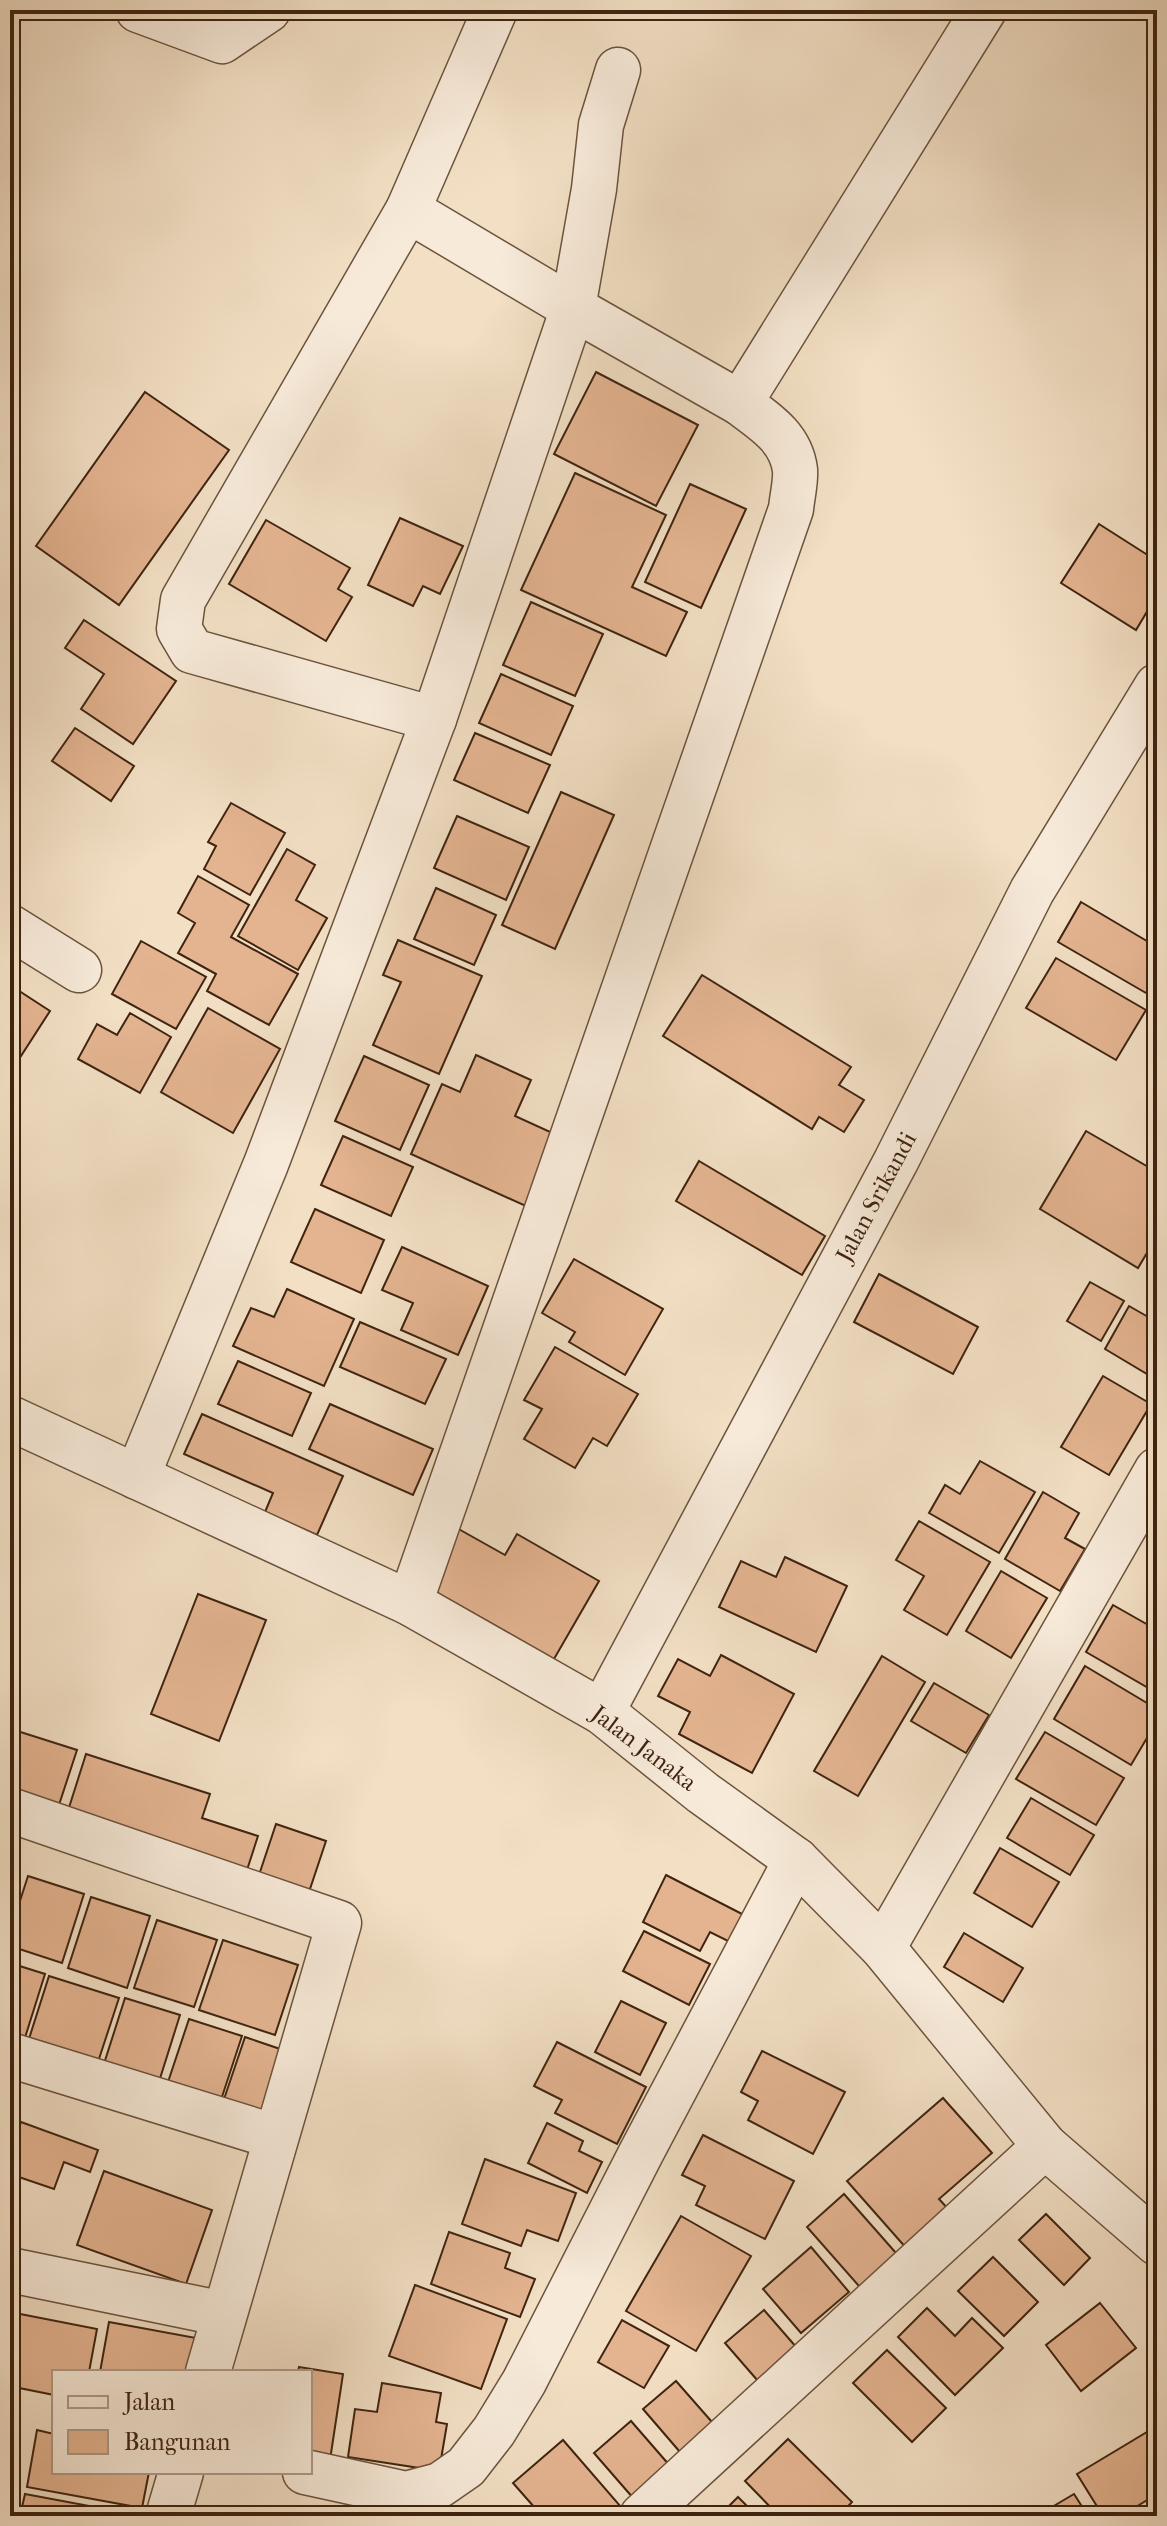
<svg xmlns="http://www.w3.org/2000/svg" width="1167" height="2526" font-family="'IM FELL French Canon',serif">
<rect width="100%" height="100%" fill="#f2dfc4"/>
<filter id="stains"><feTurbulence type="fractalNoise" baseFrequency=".0025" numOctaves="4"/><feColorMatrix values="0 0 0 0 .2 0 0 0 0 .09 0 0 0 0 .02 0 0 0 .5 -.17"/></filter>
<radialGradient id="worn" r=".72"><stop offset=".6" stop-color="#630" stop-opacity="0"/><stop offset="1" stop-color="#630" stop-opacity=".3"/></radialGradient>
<!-- building -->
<g fill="#e4b491" stroke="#3f2410" stroke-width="2">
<path d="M 596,372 L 698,425 L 656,506 L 554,454 Z"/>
<path d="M 145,392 L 229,450 L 119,605 L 36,546 Z"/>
<path d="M 575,473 L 666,515 L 632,587 L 687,612 L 666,656 L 521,590 Z"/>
<path d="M 690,484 L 746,509 L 701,608 L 645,582 Z"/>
<path d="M 400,518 L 463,546 L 440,594 L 423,586 L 413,606 L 368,585 Z"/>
<path d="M 266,520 L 350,568 L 338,589 L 352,597 L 326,641 L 229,584 Z"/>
<path d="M 1099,524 L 1157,561 L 1157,616 L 1148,610 L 1136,630 L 1061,583 Z"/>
<path d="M 531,602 L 603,634 L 575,696 L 503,665 Z"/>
<path d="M 84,620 L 176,681 L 133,744 L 81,709 L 104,674 L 65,648 Z"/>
<path d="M 501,674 L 573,706 L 551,755 L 479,723 Z"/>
<path d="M 75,728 L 134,766 L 111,801 L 52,761 Z"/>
<path d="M 475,733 L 550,765 L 528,813 L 454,780 Z"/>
<path d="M 561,792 L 614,815 L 555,949 L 502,925 Z"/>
<path d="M 231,803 L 285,833 L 250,895 L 204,869 L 216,846 L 208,842 Z"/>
<path d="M 457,816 L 529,847 L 506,900 L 434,868 Z"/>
<path d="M 287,849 L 315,865 L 296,900 L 327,918 L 298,970 L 238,936 Z"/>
<path d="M 198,876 L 249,905 L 231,937 L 298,974 L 269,1025 L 207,991 L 216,974 L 178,953 L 195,923 L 178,913 Z"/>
<path d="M 436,888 L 496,915 L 474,965 L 414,939 Z"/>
<path d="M 1081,902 L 1157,947 L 1157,974 L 1146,993 L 1058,942 Z"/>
<path d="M 398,940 L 482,976 L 439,1074 L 373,1045 L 401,982 L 383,975 Z"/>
<path d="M 141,941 L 206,977 L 176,1029 L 112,994 Z"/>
<path d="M 1056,958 L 1146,1010 L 1116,1060 L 1026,1008 Z"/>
<path d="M 702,975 L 851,1067 L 839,1085 L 864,1100 L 844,1132 L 819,1117 L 812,1129 L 663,1036 Z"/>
<path d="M 10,985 L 50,1011 L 19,1059 L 10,1053 Z"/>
<path d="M 208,1008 L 280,1049 L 233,1133 L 161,1092 Z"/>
<path d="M 130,1013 L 171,1037 L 140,1093 L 78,1059 L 97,1024 L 117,1035 Z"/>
<path d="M 476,1055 L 531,1080 L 515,1116 L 559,1136 L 528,1207 L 411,1154 L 442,1084 L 460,1092 Z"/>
<path d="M 364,1056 L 429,1085 L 400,1150 L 335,1121 Z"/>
<path d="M 1086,1131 L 1157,1172 L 1157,1236 L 1138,1268 L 1040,1209 Z"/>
<path d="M 343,1136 L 413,1167 L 391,1216 L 321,1185 Z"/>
<path d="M 699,1161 L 825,1236 L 802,1275 L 676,1201 Z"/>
<path d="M 315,1209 L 384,1240 L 361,1293 L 291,1262 Z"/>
<path d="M 402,1247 L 488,1286 L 458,1355 L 401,1330 L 413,1303 L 382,1290 Z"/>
<path d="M 574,1259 L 663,1309 L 625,1375 L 569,1342 L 575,1332 L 542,1313 Z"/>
<path d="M 879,1274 L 978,1327 L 953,1374 L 854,1322 Z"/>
<path d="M 1090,1282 L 1124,1301 L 1101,1341 L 1067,1321 Z"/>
<path d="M 287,1289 L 354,1319 L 324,1386 L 233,1346 L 251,1308 L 274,1317 Z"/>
<path d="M 1129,1306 L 1157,1322 L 1157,1380 L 1105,1349 Z"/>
<path d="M 360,1322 L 446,1359 L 425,1404 L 340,1367 Z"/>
<path d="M 555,1347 L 638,1394 L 607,1446 L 593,1438 L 575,1468 L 524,1439 L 542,1409 L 524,1400 Z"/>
<path d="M 238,1361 L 311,1393 L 292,1436 L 218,1404 Z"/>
<path d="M 1103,1376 L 1151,1404 L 1109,1475 L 1061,1447 Z"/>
<path d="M 330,1404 L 433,1449 L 413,1495 L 309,1449 Z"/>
<path d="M 202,1414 L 343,1476 L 317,1535 L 265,1512 L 273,1493 L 184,1454 Z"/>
<path d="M 980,1461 L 1035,1492 L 999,1553 L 929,1513 L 945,1485 L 960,1494 Z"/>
<path d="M 1043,1492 L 1079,1513 L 1065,1538 L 1085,1549 L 1060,1591 L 1005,1559 Z"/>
<path d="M 919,1521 L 990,1562 L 947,1635 L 904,1610 L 924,1576 L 896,1560 Z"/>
<path d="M 455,1527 L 505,1555 L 517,1534 L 599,1581 L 554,1659 L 422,1584 Z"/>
<path d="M 785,1557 L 847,1586 L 816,1652 L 719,1607 L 741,1561 L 776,1577 Z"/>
<path d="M 1001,1571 L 1047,1598 L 1011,1658 L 966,1631 Z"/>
<path d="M 198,1594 L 266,1620 L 219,1741 L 151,1714 Z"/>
<path d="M 1113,1605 L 1157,1630 L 1157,1693 L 1086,1652 Z"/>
<path d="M 721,1655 L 794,1694 L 752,1773 L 679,1734 L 690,1712 L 658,1696 L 678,1659 L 710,1676 Z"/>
<path d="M 882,1656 L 925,1682 L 858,1796 L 814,1771 Z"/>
<path d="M 1085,1666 L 1157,1709 L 1157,1721 L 1131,1765 L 1054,1719 Z"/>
<path d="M 934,1683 L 989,1715 L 966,1753 L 911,1721 Z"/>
<path d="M 11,1729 L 77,1750 L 55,1817 L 10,1802 Z"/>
<path d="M 1045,1732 L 1124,1778 L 1096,1825 L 1016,1779 Z"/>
<path d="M 86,1754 L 210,1794 L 202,1818 L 258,1836 L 245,1876 L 66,1817 Z"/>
<path d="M 1031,1798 L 1094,1835 L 1070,1875 L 1007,1838 Z"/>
<path d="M 276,1824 L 326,1841 L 306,1901 L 256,1884 Z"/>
<path d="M 1000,1848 L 1059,1882 L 1032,1927 L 974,1893 Z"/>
<path d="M 10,1865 L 18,1868 L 10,1894 Z"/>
<path d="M 666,1875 L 744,1915 L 730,1942 L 710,1932 L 700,1951 L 643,1922 Z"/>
<path d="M 28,1876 L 84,1894 L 62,1963 L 10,1946 L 10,1932 Z"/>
<path d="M 91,1897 L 150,1916 L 127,1988 L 68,1968 Z"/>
<path d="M 157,1920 L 217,1940 L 194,2007 L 134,1988 Z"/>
<path d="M 644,1931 L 710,1964 L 689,2005 L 623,1971 Z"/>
<path d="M 964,1933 L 1023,1968 L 1003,2002 L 944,1967 Z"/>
<path d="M 223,1940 L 298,1965 L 275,2035 L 199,2010 Z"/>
<path d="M 10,1963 L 45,1974 L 23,2044 L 10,2039 Z"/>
<path d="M 49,1976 L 119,1998 L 96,2068 L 27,2045 Z"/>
<path d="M 125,1998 L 180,2015 L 157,2088 L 102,2070 Z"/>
<path d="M 621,2001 L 666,2023 L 640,2075 L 595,2052 Z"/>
<path d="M 189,2019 L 242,2036 L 218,2109 L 165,2091 Z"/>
<path d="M 245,2037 L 286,2051 L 262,2125 L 220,2111 Z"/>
<path d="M 557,2042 L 646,2087 L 617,2144 L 555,2113 L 562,2100 L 534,2086 Z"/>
<path d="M 762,2051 L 845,2092 L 813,2154 L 748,2120 L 758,2101 L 741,2092 Z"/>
<path d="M 943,2098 L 992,2153 L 939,2199 L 959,2221 L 915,2258 L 847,2181 Z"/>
<path d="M 10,2116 L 17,2119 L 10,2138 Z"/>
<path d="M 21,2122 L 98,2150 L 90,2172 L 64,2162 L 54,2189 L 10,2174 L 10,2151 Z"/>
<path d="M 547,2123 L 583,2141 L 579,2151 L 602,2162 L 587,2193 L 528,2163 Z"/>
<path d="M 703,2135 L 794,2181 L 765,2239 L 696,2205 L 705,2186 L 682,2175 Z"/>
<path d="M 485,2159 L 576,2193 L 558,2241 L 527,2230 L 521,2246 L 462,2224 Z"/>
<path d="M 104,2171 L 212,2210 L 186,2284 L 77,2245 Z"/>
<path d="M 844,2194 L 903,2261 L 866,2294 L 807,2227 Z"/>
<path d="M 1046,2214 L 1090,2258 L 1064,2285 L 1019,2240 Z"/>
<path d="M 681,2216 L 751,2256 L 696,2351 L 626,2311 Z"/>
<path d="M 449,2232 L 510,2253 L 505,2268 L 535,2279 L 520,2317 L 431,2284 Z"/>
<path d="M 811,2247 L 849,2292 L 801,2333 L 763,2289 Z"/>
<path d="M 993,2257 L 1038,2302 L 1004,2336 L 958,2291 Z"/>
<path d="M 415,2285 L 507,2319 L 481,2389 L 389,2356 Z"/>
<path d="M 1100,2303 L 1136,2348 L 1081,2391 L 1046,2345 Z"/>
<path d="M 927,2308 L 955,2336 L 972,2318 L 1003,2348 L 955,2395 L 898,2337 Z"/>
<path d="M 764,2310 L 797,2348 L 758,2381 L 725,2343 Z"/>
<path d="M 10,2312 L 97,2329 L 89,2372 L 54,2372 L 54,2395 L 19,2388 L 13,2420 L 10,2419 Z"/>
<path d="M 622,2320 L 669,2346 L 644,2388 L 598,2362 Z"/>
<path d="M 109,2322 L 196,2338 L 190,2372 L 100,2372 Z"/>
<path d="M 887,2350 L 946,2408 L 912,2442 L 853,2383 Z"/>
<path d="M 299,2367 L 343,2374 L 330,2460 L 310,2457 L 310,2372 L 298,2372 Z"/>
<path d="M 676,2381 L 719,2430 L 686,2459 L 643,2409 Z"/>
<path d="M 382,2383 L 441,2393 L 436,2422 L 447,2424 L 439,2471 L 348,2457 L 355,2409 L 377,2412 Z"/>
<path d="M 631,2421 L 671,2467 L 634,2499 L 594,2453 Z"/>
<path d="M 1157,2426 L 1157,2494 L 1121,2516 L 1103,2516 L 1077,2474 Z"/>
<path d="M 37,2430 L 54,2434 L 54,2472 L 149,2472 L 142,2508 L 27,2487 Z"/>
<path d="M 788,2439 L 852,2502 L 839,2516 L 779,2516 L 745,2481 Z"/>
<path d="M 563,2440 L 628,2515 L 628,2516 L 542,2516 L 513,2483 Z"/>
<path d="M 25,2494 L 127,2513 L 127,2516 L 20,2516 Z"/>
<path d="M 1074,2494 L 1088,2516 L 1051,2516 L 1047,2510 Z"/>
<path d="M 738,2497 L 757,2516 L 719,2516 Z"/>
<path d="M 215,2511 L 246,2516 L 214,2516 Z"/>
</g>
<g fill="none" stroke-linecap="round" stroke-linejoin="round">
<defs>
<g id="minor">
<path d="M 138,10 L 222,41 L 268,10"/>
<path d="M 408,210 L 573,308 L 594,189 L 601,125 L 618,70"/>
<path d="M 434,719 L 192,651 L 179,629 L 183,600 L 408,210 L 495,10"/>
<path d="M 10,927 L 79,970"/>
<path d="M 10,1418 L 410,1603 L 602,1712 L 703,1793 L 796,1860 L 883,1948 L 1045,2146 L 1157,2243"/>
<path d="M 137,1477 L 266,1164 L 434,719 L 573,308 L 740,403"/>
<path d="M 410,1603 L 791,509 C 792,497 796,482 795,470 C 791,437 764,421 740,403 L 984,10"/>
<path d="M 602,1712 L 896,1161 L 1032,891 L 1157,686"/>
<path d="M 10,1810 L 339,1923 L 208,2372"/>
<path d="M 883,1948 L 1157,1470"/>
<path d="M 10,2055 L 276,2137"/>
<path d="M 10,2270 L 224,2314"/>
<path d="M 305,2472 L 406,2494 L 440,2485 L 466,2467 L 494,2431 L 524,2382 L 641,2153 L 796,1860"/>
<path d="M 168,2516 L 181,2472"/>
<path d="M 642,2516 L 1045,2146"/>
</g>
</defs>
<!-- minor casing -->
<use href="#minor" stroke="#6c533d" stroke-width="47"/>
<!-- minor -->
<use href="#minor" stroke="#f7ead9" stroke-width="44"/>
</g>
<g text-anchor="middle" stroke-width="7" stroke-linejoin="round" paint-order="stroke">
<!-- street labels -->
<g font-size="24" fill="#3f2410" stroke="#f7ead9">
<text transform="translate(876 1197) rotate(-62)" y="8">Jalan Srikandi</text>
<text transform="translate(644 1748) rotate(37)" y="8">Jalan Janaka</text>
</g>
</g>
<!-- margin -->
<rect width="1167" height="2526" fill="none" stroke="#f2dfc4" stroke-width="40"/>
<rect x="12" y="12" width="1143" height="2502" fill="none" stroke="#3f2410" stroke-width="4"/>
<rect x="20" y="20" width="1127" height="2486" fill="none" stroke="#3f2410" stroke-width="2"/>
<!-- legend -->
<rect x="52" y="2370" width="260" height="104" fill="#f7ead9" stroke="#ad9b89" stroke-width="2"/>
<rect x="68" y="2396" width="40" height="12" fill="#f7ead9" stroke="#ad9b89" stroke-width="2"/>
<text x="124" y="2410" font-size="24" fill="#3f2410">Jalan</text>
<rect x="68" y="2430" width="40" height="24" fill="#e4b491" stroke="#ad9b89" stroke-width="2"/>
<text x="124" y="2450" font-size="24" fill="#3f2410">Bangunan</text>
<rect width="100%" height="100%" filter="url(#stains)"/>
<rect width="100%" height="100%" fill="url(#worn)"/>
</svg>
